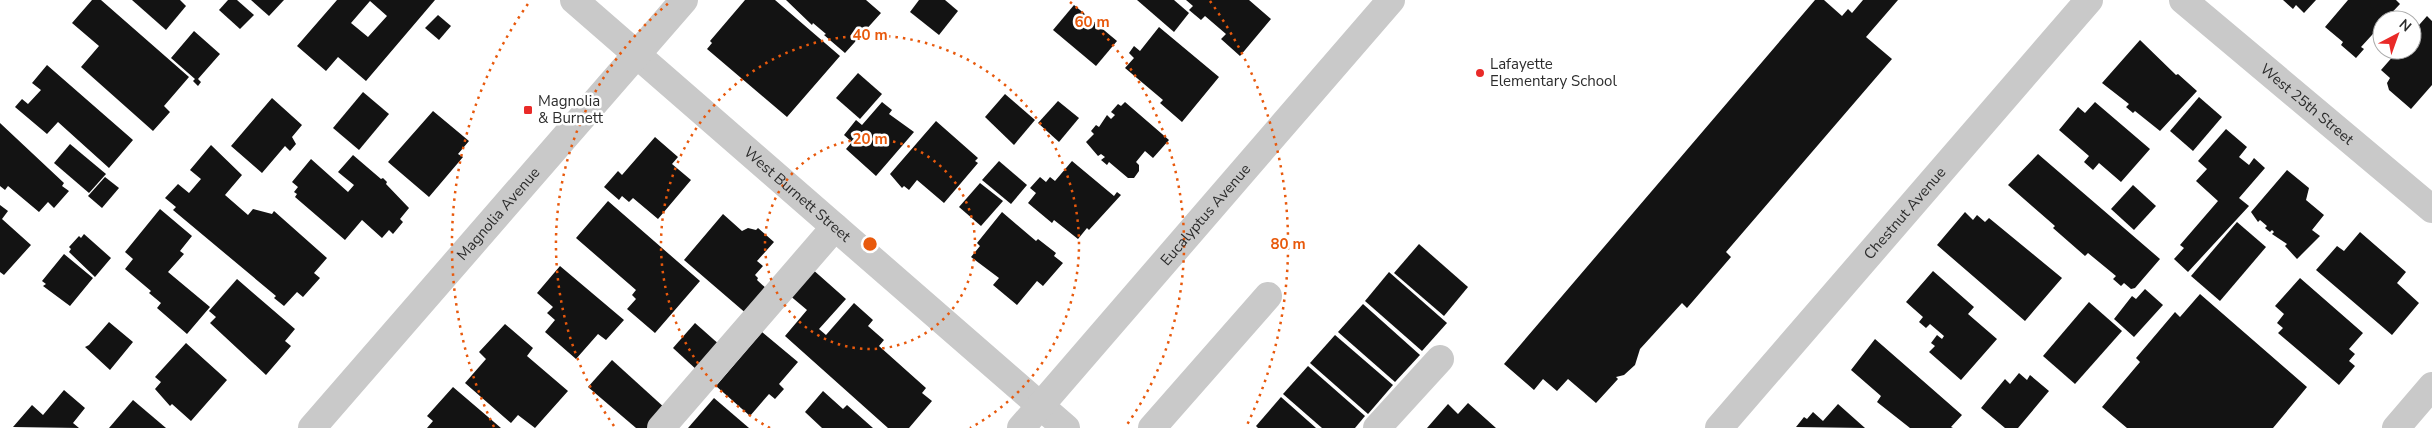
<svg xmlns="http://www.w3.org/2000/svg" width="2432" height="428" font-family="'Nunito Sans',sans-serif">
<rect width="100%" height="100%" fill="#fff"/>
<!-- building -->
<g fill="#131313" fill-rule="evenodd">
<path d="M 92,0 L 101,0 L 189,77 L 164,106 L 170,112 L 153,131 L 81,67 L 99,46 L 72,23 Z"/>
<path d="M 132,0 L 180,0 L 186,6 L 166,30 Z"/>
<path d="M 228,0 L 237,0 L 254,15 L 240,29 L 219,10 Z"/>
<path d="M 251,0 L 284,0 L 269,16 Z"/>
<path d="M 337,0 L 435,0 L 366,81 L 338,57 L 326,71 L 297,46 ZM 370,1 L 387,16 L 368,37 L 351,23 Z"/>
<path d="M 745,0 L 775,0 L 840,56 L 787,117 L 707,49 L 712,43 L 710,41 Z"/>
<path d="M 786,0 L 866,0 L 881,13 L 845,53 L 824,35 L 826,34 L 813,23 L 812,25 Z"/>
<path d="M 919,0 L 945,0 L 958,11 L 939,35 L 910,12 Z"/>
<path d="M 1137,0 L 1174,0 L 1189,13 L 1174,32 Z"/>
<path d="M 1186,0 L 1249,0 L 1271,19 L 1240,56 L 1221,39 L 1226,34 L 1205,16 L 1201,20 L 1189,10 L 1193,6 Z"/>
<path d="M 1815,0 L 1824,0 L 1842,16 L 1848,9 L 1852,13 L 1863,0 L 1898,0 L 1866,37 L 1892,59 L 1726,252 L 1731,257 L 1687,308 L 1682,303 L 1640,349 L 1635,365 L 1624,375 L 1616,377 L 1618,379 L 1596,403 L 1568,379 L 1557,391 L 1543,379 L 1534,390 L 1504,364 Z"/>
<path d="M 2283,0 L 2316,0 L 2304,13 L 2296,5 L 2293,9 Z"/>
<path d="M 2348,0 L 2396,0 L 2400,4 L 2385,20 L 2382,20 L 2382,24 L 2361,47 L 2364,49 L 2356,58 L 2341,45 L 2343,42 L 2325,27 Z"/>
<path d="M 1074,5 L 1117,41 L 1096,66 L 1053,30 Z"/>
<path d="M 438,15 L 451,26 L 439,40 L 425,28 Z"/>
<path d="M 2427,16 L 2432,21 L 2432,85 L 2411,109 L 2389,90 L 2387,83 L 2390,78 L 2381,70 L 2395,54 L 2393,50 L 2412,50 L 2412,33 Z"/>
<path d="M 1159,27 L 1219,77 L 1182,122 L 1160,103 L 1163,100 L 1125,68 L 1134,58 L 1129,53 L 1134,46 L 1140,51 Z"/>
<path d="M 194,31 L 220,54 L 198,79 L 201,82 L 198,86 L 193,81 L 195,79 L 171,58 Z"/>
<path d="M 2140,40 L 2176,75 L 2178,74 L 2197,91 L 2160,131 L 2135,111 L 2133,113 L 2126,107 L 2129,104 L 2102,83 Z"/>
<path d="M 47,65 L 133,140 L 109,168 L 58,122 L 47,134 L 15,107 L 22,99 L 28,104 L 41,90 L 32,83 Z"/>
<path d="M 858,73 L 882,94 L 860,119 L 836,98 Z"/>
<path d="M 363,92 L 389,114 L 359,150 L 333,128 Z"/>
<path d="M 1005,94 L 1035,120 L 1014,145 L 985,117 Z"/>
<path d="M 2199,97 L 2222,117 L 2193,151 L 2170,131 Z"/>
<path d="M 272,98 L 302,125 L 292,137 L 296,144 L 290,151 L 285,146 L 262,173 L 231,146 Z"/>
<path d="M 1058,101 L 1079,118 L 1059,142 L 1038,123 Z"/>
<path d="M 882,102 L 892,110 L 889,114 L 914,132 L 876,176 L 846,149 L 852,142 L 844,135 L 856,120 L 862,125 Z"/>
<path d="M 1125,102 L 1169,140 L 1153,158 L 1145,151 L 1136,162 L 1139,165 L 1139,171 L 1134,178 L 1128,178 L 1109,162 L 1107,165 L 1101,160 L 1105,157 L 1101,154 L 1098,156 L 1086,142 L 1094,134 L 1091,131 L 1096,125 L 1099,127 L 1107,115 L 1111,119 L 1115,115 L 1111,112 L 1118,104 L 1121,106 Z"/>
<path d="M 2095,102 L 2150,149 L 2121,182 L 2099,163 L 2093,170 L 2084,162 L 2089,156 L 2059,130 L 2078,107 L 2085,113 Z"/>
<path d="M 433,111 L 469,141 L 458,154 L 463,157 L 429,197 L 388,162 Z"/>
<path d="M 936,121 L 978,158 L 975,161 L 978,163 L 944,203 L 917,180 L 909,190 L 904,186 L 902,188 L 890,174 Z"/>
<path d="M 0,123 L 64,183 L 62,186 L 69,191 L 54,208 L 48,202 L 39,212 L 8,186 L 5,190 L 0,186 Z"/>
<path d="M 2226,129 L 2247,147 L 2239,157 L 2249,165 L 2254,158 L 2265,168 L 2239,198 L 2249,206 L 2188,272 L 2174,259 L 2184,248 L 2180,245 L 2218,201 L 2196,181 L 2207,169 L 2198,161 Z"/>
<path d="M 655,137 L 678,157 L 672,164 L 691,180 L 658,219 L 633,198 L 629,202 L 622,196 L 619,200 L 604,187 L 618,171 L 622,175 Z"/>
<path d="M 70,144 L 106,174 L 89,193 L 54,163 Z"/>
<path d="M 211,145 L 242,175 L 225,195 L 248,215 L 253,209 L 272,214 L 274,211 L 327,258 L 314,273 L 320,278 L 303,297 L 297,292 L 284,306 L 274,298 L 276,296 L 173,210 L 176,207 L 165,198 L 178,184 L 189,193 L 201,179 L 190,170 Z"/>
<path d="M 2038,154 L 2160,259 L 2135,288 L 2131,289 L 2124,283 L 2121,286 L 2113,279 L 2116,276 L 2088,253 L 2085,256 L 2053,228 L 2055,226 L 2008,185 Z"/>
<path d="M 353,155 L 381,179 L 383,178 L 387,182 L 386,184 L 409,208 L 400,219 L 403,222 L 393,234 L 389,230 L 382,238 L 362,220 L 345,240 L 295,197 L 297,194 L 294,192 L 298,187 L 292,182 L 311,159 L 348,192 L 354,185 L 338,172 Z"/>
<path d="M 999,161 L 1027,185 L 1011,204 L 982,180 Z"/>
<path d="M 1072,161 L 1114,196 L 1117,192 L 1121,195 L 1089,230 L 1087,228 L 1078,239 L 1054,220 L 1052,223 L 1028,203 L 1036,193 L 1030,188 L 1040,177 L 1046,182 L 1050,177 L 1055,181 Z"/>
<path d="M 2287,170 L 2309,188 L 2306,200 L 2324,215 L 2312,230 L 2320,236 L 2297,259 L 2285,246 L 2287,244 L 2272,234 L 2274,232 L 2272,230 L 2270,232 L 2265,228 L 2267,226 L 2260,220 L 2258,222 L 2251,212 Z"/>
<path d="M 105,177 L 119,188 L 102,208 L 88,196 Z"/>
<path d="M 980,183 L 1003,201 L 981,226 L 959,207 Z"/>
<path d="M 2133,185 L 2156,206 L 2134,230 L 2111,209 Z"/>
<path d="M 608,201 L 700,281 L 655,333 L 627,309 L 636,299 L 632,295 L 636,290 L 576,238 Z"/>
<path d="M 0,205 L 8,211 L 2,219 L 31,245 L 4,275 L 0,272 Z"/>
<path d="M 160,209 L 192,236 L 180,251 L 184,254 L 168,272 L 210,307 L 187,334 L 157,308 L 161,303 L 149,293 L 151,291 L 125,269 L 133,259 L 125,252 Z"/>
<path d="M 1002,212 L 1036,241 L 1038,239 L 1056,253 L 1054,256 L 1063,263 L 1043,286 L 1037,281 L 1017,305 L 993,285 L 999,278 L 971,257 L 980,246 L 977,243 Z"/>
<path d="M 1965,212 L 1973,220 L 1977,215 L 1985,222 L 1989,218 L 2062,278 L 2025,321 L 1937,245 Z"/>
<path d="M 723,214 L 742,231 L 748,228 L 756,230 L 758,228 L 774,242 L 757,261 L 763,266 L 755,275 L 758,278 L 757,280 L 769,291 L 748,315 L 684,260 Z"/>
<path d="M 2237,222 L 2266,247 L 2220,301 L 2191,276 Z"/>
<path d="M 2360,232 L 2406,272 L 2397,283 L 2419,303 L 2392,335 L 2316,270 L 2337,246 L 2344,251 Z"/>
<path d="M 84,234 L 111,258 L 95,277 L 69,252 L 71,249 L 69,247 L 79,236 L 81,238 Z"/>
<path d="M 1419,244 L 1468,287 L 1444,316 L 1394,273 Z"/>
<path d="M 64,254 L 93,278 L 70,306 L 43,286 L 46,284 L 42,281 Z"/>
<path d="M 560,266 L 624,320 L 606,340 L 598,334 L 576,359 L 545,332 L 555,320 L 547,313 L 553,307 L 537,293 Z"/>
<path d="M 811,268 L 846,299 L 819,329 L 826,335 L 854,303 L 873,320 L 868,326 L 884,340 L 879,346 L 926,388 L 922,393 L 932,401 L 909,428 L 888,428 L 785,336 L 807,310 L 788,294 Z"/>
<path d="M 1933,271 L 1974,307 L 1968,314 L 1997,339 L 1961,380 L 1929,352 L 1935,346 L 1931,343 L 1937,335 L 1942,339 L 1944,336 L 1930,324 L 1926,328 L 1919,322 L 1923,317 L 1906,302 Z"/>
<path d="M 1389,272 L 1447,323 L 1422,351 L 1365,301 Z"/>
<path d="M 2300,278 L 2363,333 L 2349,349 L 2355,354 L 2349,361 L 2355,366 L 2339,385 L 2278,333 L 2283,328 L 2277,323 L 2284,314 L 2275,306 Z"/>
<path d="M 237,279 L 295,329 L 285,341 L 291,346 L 266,375 L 210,323 L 216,317 L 209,311 Z"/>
<path d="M 2145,289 L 2163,305 L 2134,337 L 2114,319 L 2132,296 L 2136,299 Z"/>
<path d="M 2200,294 L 2307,387 L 2273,428 L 2127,428 L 2102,407 L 2140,362 L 2136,358 L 2175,312 L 2180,317 Z"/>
<path d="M 2089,302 L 2122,331 L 2075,384 L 2043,356 Z"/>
<path d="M 1363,304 L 1420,355 L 1395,382 L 1338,332 Z"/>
<path d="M 109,322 L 133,342 L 110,370 L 85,347 L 89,345 Z"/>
<path d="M 695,323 L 721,346 L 698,371 L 673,348 Z"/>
<path d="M 505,324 L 533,348 L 527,356 L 568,391 L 535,428 L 518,415 L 511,423 L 465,383 L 486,359 L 479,352 Z"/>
<path d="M 762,332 L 798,362 L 779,384 L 784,389 L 775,399 L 769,394 L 750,416 L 716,386 Z"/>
<path d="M 1335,335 L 1393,385 L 1368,414 L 1310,363 Z"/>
<path d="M 1875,339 L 1962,415 L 1951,427 L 1953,428 L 1910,428 L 1877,402 L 1881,396 L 1851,370 Z"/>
<path d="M 186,343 L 227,380 L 191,421 L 172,404 L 170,406 L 155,389 L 161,382 L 155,377 Z"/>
<path d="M 612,360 L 666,409 L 649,428 L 636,428 L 588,387 Z"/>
<path d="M 1308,366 L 1365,416 L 1355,428 L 1322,428 L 1283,394 Z"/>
<path d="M 2019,373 L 2027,380 L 2030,375 L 2049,391 L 2018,428 L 2005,428 L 1981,408 L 2005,379 L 2010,384 Z"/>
<path d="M 453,387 L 501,428 L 427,428 L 433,421 L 427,416 Z"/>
<path d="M 64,390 L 85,408 L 73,423 L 79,428 L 13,427 L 32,405 L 43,415 Z"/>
<path d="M 823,391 L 843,409 L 847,405 L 873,428 L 822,428 L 805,412 Z"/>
<path d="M 1281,397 L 1316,428 L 1258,428 L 1256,426 Z"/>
<path d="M 714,398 L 749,428 L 688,428 Z"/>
<path d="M 133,400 L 166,428 L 109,428 Z"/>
<path d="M 1468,403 L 1496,428 L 1427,428 L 1448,404 L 1458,414 Z"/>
<path d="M 1838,404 L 1865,428 L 1796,427 L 1804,417 L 1807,419 L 1813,412 L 1823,421 Z"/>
</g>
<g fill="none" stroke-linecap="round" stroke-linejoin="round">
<!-- minor -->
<g stroke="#c9c9c9" stroke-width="28">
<path id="s1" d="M 574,0 L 1066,428"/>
<path id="s2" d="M 2183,0 L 2432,209"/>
<path id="s3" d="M 312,428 L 684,0"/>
<path d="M 661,428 L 835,227"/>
<path id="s4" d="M 1021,428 L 1391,0"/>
<path d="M 1152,428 L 1268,296"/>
<path d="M 1377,428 L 1440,359"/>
<path id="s5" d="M 1719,428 L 2089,0"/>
<path d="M 2396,428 L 2432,386"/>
</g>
</g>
<!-- distance rings -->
<g fill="none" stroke="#e8590c" stroke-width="2.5" stroke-dasharray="2.5 5">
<circle cx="870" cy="244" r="105"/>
<path d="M770 428A209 209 0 1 1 970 428"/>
<path d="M614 426A314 314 0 0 1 670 2M1070 2A314 314 0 0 1 1126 426"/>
<path d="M494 427A418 418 0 0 1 530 1M1210 1A418 418 0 0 1 1246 427"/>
</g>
<!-- markers -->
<g fill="#e92a28" stroke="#fff" stroke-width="2">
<circle cx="1480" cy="73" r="5"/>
<rect x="523" y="105" width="10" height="10" rx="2.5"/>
</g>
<g text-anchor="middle" stroke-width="5" stroke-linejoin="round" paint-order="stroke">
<!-- poi labels -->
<g font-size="15" fill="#2c2c2c" stroke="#fff" text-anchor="start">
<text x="1490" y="69">Lafayette<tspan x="1490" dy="17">Elementary School</tspan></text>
<text x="538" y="106">Magnolia<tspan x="538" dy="17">&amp; Burnett</tspan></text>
</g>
<!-- street labels -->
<g font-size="15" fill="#2c2c2c" stroke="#fff">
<text dy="5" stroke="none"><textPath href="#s2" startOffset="162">West 25th Street</textPath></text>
<text dy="5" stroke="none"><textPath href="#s1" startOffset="296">West Burnett Street</textPath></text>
<text dy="5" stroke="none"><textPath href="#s3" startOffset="284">Magnolia Avenue</textPath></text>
<text dy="5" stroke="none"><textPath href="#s4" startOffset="282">Eucalyptus Avenue</textPath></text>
<text dy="5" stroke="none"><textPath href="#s5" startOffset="284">Chestnut Avenue</textPath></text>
</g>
</g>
<circle cx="870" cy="244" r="8" fill="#e8590c" stroke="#fff" stroke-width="2.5"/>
<g font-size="15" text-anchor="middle" font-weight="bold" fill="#e8590c" stroke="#fff" stroke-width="5" stroke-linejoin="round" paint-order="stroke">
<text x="1092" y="27">60 m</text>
<text x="870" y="40">40 m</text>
<text x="870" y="144">20 m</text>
<text x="1288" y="249">80 m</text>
</g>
<!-- north arrow -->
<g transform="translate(2397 35) rotate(41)"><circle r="24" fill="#ffffff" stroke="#ababab"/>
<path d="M0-4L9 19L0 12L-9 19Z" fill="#e92a28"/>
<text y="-8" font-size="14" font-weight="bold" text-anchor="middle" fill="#2c2c2c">N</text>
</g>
</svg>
